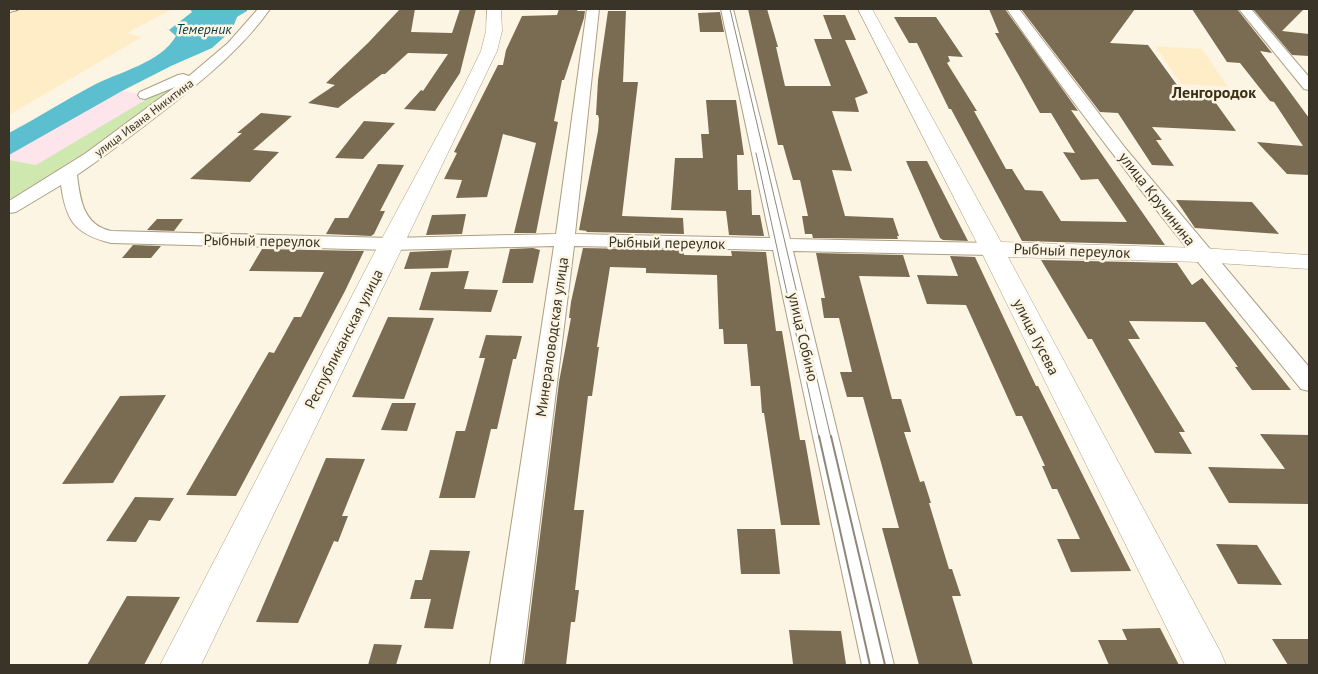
<svg xmlns="http://www.w3.org/2000/svg" width="1318" height="674" font-family="'PT Sans',sans-serif">
<rect width="100%" height="100%" fill="#fdf5e3"/>
<!-- industrial -->
<path fill="#fee4eb" d="M 122,91 L 153,96 L 36,165 L 9,160 L 9,155 Z"/>
<!-- built -->
<g fill="#ffedc8">
<path d="M 9,9 L 173,9 L 127,33 L 142,37 L 9,115 Z"/>
<path d="M 1155,46 L 1202,49 L 1228,87 L 1181,84 Z"/>
</g>
<!-- green -->
<path fill="#cfe8af" d="M 193,74 L 68,174 L 9,208 L 9,160 L 36,165 L 152,96 L 164,85 Z"/>
<!-- water -->
<path fill="#5cbfcf" d="M 190,9 L 247,9 L 247,11 L 237,17 L 232,30 L 212,48 L 171,66 L 122,91 L 9,155 L 9,133 C 37,118 64,101 92,86 C 118,72 161,63 176,36 L 169,30 L 192,12 Z"/>
<!-- building -->
<g fill="#796c52">
<path d="M 400,9 L 415,9 L 411,32 L 452,33 L 460,9 L 476,9 L 460,73 L 435,111 L 404,109 L 421,90 L 423,91 L 448,54 L 408,53 L 385,74 L 382,74 L 338,108 L 308,103 L 335,85 L 326,83 L 368,43 Z"/>
<path d="M 559,9 L 578,9 L 577,11 L 585,11 L 584,18 L 564,80 L 562,80 L 554,121 L 558,122 L 536,233 L 514,233 L 536,143 L 503,134 L 487,197 L 456,198 L 462,180 L 444,179 L 457,153 L 454,152 L 498,65 L 503,65 L 506,50 L 522,16 L 557,15 Z"/>
<path d="M 748,9 L 767,9 L 778,47 L 776,47 L 785,86 L 831,86 L 814,39 L 832,39 L 823,15 L 845,15 L 856,40 L 845,40 L 868,93 L 855,98 L 859,112 L 832,111 L 852,171 L 832,170 L 845,216 L 893,218 L 899,236 L 897,236 L 898,239 L 813,238 L 812,234 L 805,234 L 802,216 L 808,216 L 800,180 L 793,180 L 783,145 L 778,145 Z"/>
<path d="M 989,9 L 1005,9 L 1078,111 L 1071,110 L 1165,245 L 1022,241 L 951,109 L 949,109 L 917,43 L 909,43 L 894,17 L 936,17 L 963,57 L 948,56 L 950,61 L 947,63 L 977,111 L 974,111 L 1006,169 L 1012,169 L 1025,190 L 1042,191 L 1061,221 L 1127,222 L 1098,179 L 1081,180 L 1063,152 L 1075,153 L 1051,113 L 1040,113 L 995,33 L 999,33 Z"/>
<path d="M 1021,9 L 1135,9 L 1110,43 L 1148,45 L 1185,96 L 1213,99 L 1236,131 L 1152,127 L 1162,140 L 1156,140 L 1174,166 L 1152,165 L 1118,113 L 1100,112 Z"/>
<path d="M 1192,9 L 1237,9 L 1272,53 L 1260,51 L 1309,118 L 1309,175 L 1287,174 L 1257,142 L 1303,146 L 1274,102 L 1270,101 L 1240,63 L 1227,62 Z"/>
<path d="M 1253,9 L 1304,9 L 1282,31 L 1309,34 L 1309,56 L 1292,55 Z"/>
<path d="M 608,11 L 626,11 L 623,82 L 638,82 L 622,216 L 683,218 L 684,234 L 586,232 L 587,231 L 579,230 L 598,131 L 599,119 L 598,115 L 596,115 L 598,80 Z"/>
<path d="M 720,12 L 724,32 L 700,32 L 698,13 Z"/>
<path d="M 706,100 L 736,100 L 744,155 L 737,155 L 738,190 L 751,190 L 752,215 L 760,215 L 764,236 L 729,235 L 726,211 L 671,210 L 675,158 L 703,158 L 701,134 L 709,134 Z"/>
<path d="M 261,113 L 292,116 L 253,150 L 279,152 L 250,182 L 190,179 L 242,133 L 237,133 Z"/>
<path d="M 364,121 L 395,123 L 363,159 L 335,158 Z"/>
<path d="M 906,161 L 927,161 L 968,241 L 943,240 L 940,238 Z"/>
<path d="M 378,164 L 404,165 L 380,211 L 385,211 L 374,234 L 371,236 L 326,234 L 335,218 L 348,218 Z"/>
<path d="M 1176,200 L 1252,202 L 1279,234 L 1195,228 Z"/>
<path d="M 466,214 L 462,234 L 426,235 L 432,215 Z"/>
<path d="M 157,219 L 183,219 L 174,231 L 147,230 Z"/>
<path d="M 133,245 L 161,246 L 151,258 L 122,258 Z"/>
<path d="M 533,248 L 540,250 L 533,283 L 502,283 L 510,249 Z"/>
<path d="M 583,248 L 684,250 L 684,255 L 732,256 L 731,251 L 766,252 L 776,331 L 782,331 L 800,440 L 805,440 L 820,525 L 781,525 L 764,413 L 762,413 L 760,386 L 751,386 L 747,344 L 724,344 L 723,329 L 719,329 L 717,275 L 646,273 L 646,268 L 610,267 L 597,347 L 599,347 L 592,396 L 588,396 L 574,510 L 584,510 L 575,590 L 579,590 L 575,622 L 571,622 L 566,665 L 524,665 L 559,382 L 571,318 L 569,318 L 571,302 Z"/>
<path d="M 262,249 L 364,251 L 345,291 L 236,496 L 186,495 L 269,352 L 274,353 L 294,317 L 301,317 L 324,272 L 249,271 Z"/>
<path d="M 452,250 L 448,268 L 404,269 L 410,252 Z"/>
<path d="M 816,253 L 903,255 L 910,277 L 859,276 L 892,399 L 901,399 L 911,432 L 904,432 L 920,482 L 924,481 L 931,503 L 929,503 L 949,569 L 952,569 L 961,596 L 952,596 L 973,665 L 919,665 L 882,528 L 899,528 L 863,397 L 847,397 L 840,372 L 852,372 L 839,318 L 824,318 L 821,298 L 825,298 Z"/>
<path d="M 950,256 L 975,257 L 1036,386 L 1038,386 L 1131,571 L 1071,572 L 1057,539 L 1080,539 L 1057,489 L 1052,489 L 1042,466 L 1045,466 L 1022,416 L 1016,416 L 966,305 L 927,304 L 917,275 L 958,276 Z"/>
<path d="M 1041,260 L 1177,263 L 1192,285 L 1202,278 L 1291,390 L 1252,390 L 1235,367 L 1238,367 L 1205,322 L 1129,321 L 1140,339 L 1128,339 L 1185,432 L 1179,432 L 1192,454 L 1155,453 L 1092,339 L 1088,339 Z"/>
<path d="M 469,271 L 464,289 L 498,290 L 491,312 L 419,310 L 431,272 Z"/>
<path d="M 388,317 L 434,318 L 404,399 L 352,397 Z"/>
<path d="M 486,335 L 522,336 L 516,359 L 513,359 L 497,429 L 491,429 L 475,498 L 439,498 L 456,431 L 465,431 L 485,358 L 479,358 Z"/>
<path d="M 166,395 L 113,483 L 62,484 L 120,396 Z"/>
<path d="M 392,403 L 416,403 L 407,431 L 381,430 Z"/>
<path d="M 1260,434 L 1309,435 L 1309,504 L 1229,503 L 1208,467 L 1285,469 Z"/>
<path d="M 326,458 L 365,459 L 342,516 L 348,516 L 338,542 L 334,541 L 298,623 L 256,622 Z"/>
<path d="M 135,497 L 174,498 L 160,521 L 149,520 L 136,542 L 106,541 Z"/>
<path d="M 737,529 L 775,529 L 780,574 L 741,574 Z"/>
<path d="M 1216,544 L 1257,545 L 1282,585 L 1238,584 Z"/>
<path d="M 430,550 L 470,551 L 453,629 L 424,628 L 431,599 L 410,599 L 415,580 L 422,580 Z"/>
<path d="M 127,596 L 180,597 L 144,665 L 87,665 Z"/>
<path d="M 1160,628 L 1179,665 L 1109,665 L 1098,640 L 1127,640 L 1122,629 Z"/>
<path d="M 789,630 L 841,631 L 846,664 L 793,664 Z"/>
<path d="M 1272,639 L 1309,639 L 1309,665 L 1288,665 Z"/>
<path d="M 374,644 L 402,645 L 396,665 L 368,665 Z"/>
</g>
<g fill="none" stroke-linecap="round" stroke-linejoin="round">
<defs>
<g id="minor">
<path d="M 258,9 L 270,9 C 244,46 210,74 175,102 C 143,127 111,152 77,175 C 80,199 83,225 111,231 L 391,238 L 556,234 L 587,9 L 599,9 L 575,234 L 770,238 L 721,9 L 733,9 L 790,239 L 991,243 L 998,245 L 1001,249 L 998,253 L 991,255 L 793,251 L 894,665 L 862,665 L 773,250 L 574,246 L 522,665 L 490,665 L 554,246 L 391,250 L 111,243 C 75,234 66,221 61,185 L 16,212 L 9,213 L 9,201 L 86,153 L 175,87 L 145,99 L 140,98 L 138,95 L 140,92 L 178,75 L 183,74 L 189,76 L 228,43 Z"/>
<path d="M 1007,9 L 1019,9 L 1126,149 L 1309,367 L 1309,391 L 1301,389 C 1200,265 1098,141 1007,9 Z"/>
<path d="M 1239,9 L 1251,9 L 1309,77 L 1309,90 L 1304,89 Z"/>
</g>
<g id="tertiary">
<path d="M 487,9 L 501,9 L 502,31 L 497,51 L 201,665 L 160,665 L 379,244 L 463,88 L 481,51 L 486,31 Z"/>
<path d="M 858,9 L 872,9 L 1001,242 L 1201,248 L 1309,255 L 1309,269 L 1201,262 L 1008,257 L 1220,651 L 1226,665 L 1185,665 L 975,239 Z"/>
</g>
</defs>
<!-- minor casing -->
<use href="#minor" stroke="#ac9e82" stroke-width="2"/>
<!-- tertiary casing -->
<use href="#tertiary" stroke="#ac9e82" stroke-width="1"/>
<!-- minor -->
<use href="#minor" fill="#fff" fill-rule="evenodd"/>
<!-- tertiary -->
<use href="#tertiary" fill="#fff" fill-rule="evenodd"/>
<!-- tram-far1 -->
<g stroke="#8f8879" stroke-width="1">
<path d="M 730,9 L 831,438"/>
<path d="M 756,153 L 819,438"/>
</g>
<!-- tram -->
<g stroke="#8f8879" stroke-width="2">
<path d="M 819,436 L 870,665"/>
<path d="M 831,436 L 885,665"/>
</g>
<defs>
<path id="rail" d="M 9,11 L 17,9"/>
</defs>
<!-- rail casing -->
<use href="#rail" stroke="#8f8879" stroke-width="4"/>
<!-- rail -->
<use href="#rail" stroke="#fdf5e3" stroke-width="2.5" stroke-dasharray="7" stroke-linecap="butt"/>
</g>
<g text-anchor="middle" stroke-width="5" stroke-linejoin="round" paint-order="stroke">
<!-- far-street labels -->
<g font-size="12" fill="#3a3428" stroke="#fdf5e3">
<text transform="translate(144 118) rotate(-37)" y="4">улица Ивана Никитина</text>
</g>
<!-- far-water labels -->
<g font-size="14" font-style="italic" fill="#0c3b42" stroke="#fdf5e3">
<text x="204" y="34">Темерник</text>
</g>
<!-- street labels -->
<g font-size="15" fill="#3a3428" stroke="#fdf5e3">
<text transform="translate(1157 199) rotate(52)" y="5">улица Кручинина</text>
<text transform="translate(262 241) rotate(1)" y="5">Рыбный переулок</text>
<text transform="translate(667 243) rotate(1)" y="5">Рыбный переулок</text>
<text transform="translate(1072 251) rotate(2)" y="5">Рыбный переулок</text>
<text transform="translate(552 337) rotate(-82)" y="5">Минераловодская улица</text>
<text transform="translate(803 337) rotate(77)" y="5">улица Собино</text>
<text transform="translate(1036 337) rotate(63)" y="5">улица Гусева</text>
<text transform="translate(344 339) rotate(-63)" y="5">Республиканская улица</text>
</g>
<!-- far-district labels -->
<g font-size="16" font-weight="bold" fill="#3c3118" stroke="#fdf5e3">
<text x="1214" y="98">Ленгородок</text>
</g>
</g>
<!-- border -->
<rect width="1318" height="674" fill="none" stroke="#3a3428" stroke-width="20"/>
</svg>
